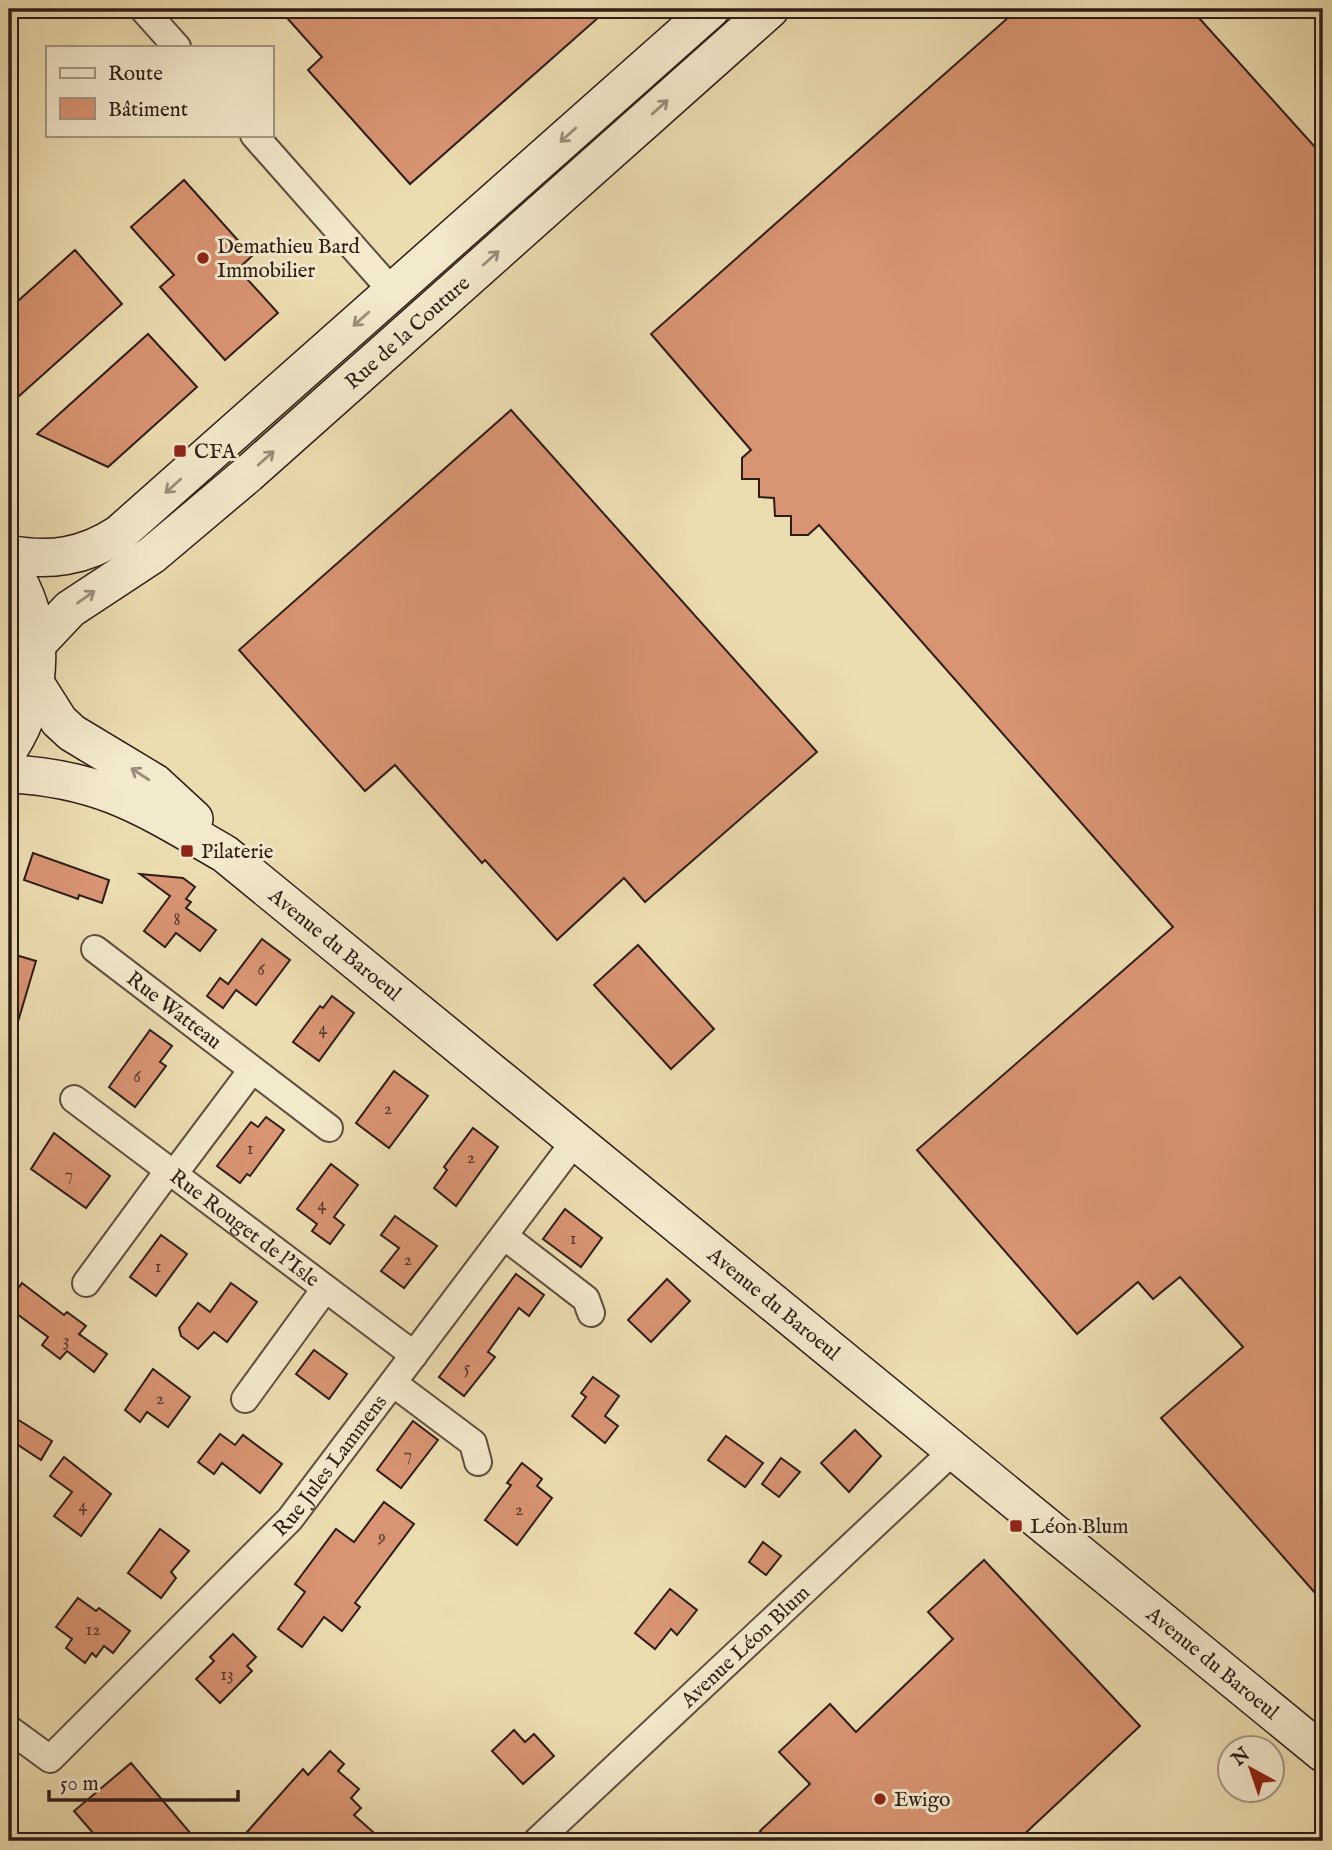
<svg xmlns="http://www.w3.org/2000/svg" width="1332" height="1850" font-family="'IM FELL English',serif">
<rect width="100%" height="100%" fill="#ecddb1"/>
<filter id="stains"><feTurbulence type="fractalNoise" baseFrequency=".00286" numOctaves="4"/><feColorMatrix values="0 0 0 0 .2 0 0 0 0 .09 0 0 0 0 .02 0 0 0 .5 -.17"/></filter>
<radialGradient id="worn" r=".72"><stop offset=".6" stop-color="#630" stop-opacity="0"/><stop offset="1" stop-color="#630" stop-opacity=".3"/></radialGradient>
<!-- green -->
<path fill="#b1c291" stroke="#707054" stroke-width="2" d="M 9,618 L 16,663 L 9,709 Z"/>
<!-- building -->
<g fill="#d99473" stroke="#2e1d17" stroke-width="2">
<path d="M 279,9 L 608,9 L 410,184 L 308,70 L 322,57 Z"/>
<path d="M 1018,9 L 1191,9 L 1323,156 L 1323,1602 L 1161,1418 L 1243,1347 L 1180,1277 L 1153,1299 L 1138,1282 L 1077,1334 L 917,1150 L 1173,927 L 819,525 L 808,535 L 791,535 L 791,516 L 775,516 L 774,498 L 759,497 L 759,479 L 742,479 L 742,458 L 751,450 L 651,334 Z"/>
<path d="M 184,180 L 252,256 L 238,269 L 278,313 L 225,360 L 160,287 L 174,275 L 131,227 Z"/>
<path d="M 75,250 L 122,304 L 9,405 L 9,309 Z"/>
<path d="M 148,334 L 197,387 L 108,467 L 37,434 Z"/>
<path d="M 511,410 L 817,752 L 645,902 L 624,878 L 557,940 L 485,860 L 482,863 L 395,765 L 365,791 L 239,650 Z"/>
<path d="M 33,853 L 109,880 L 102,903 L 79,895 L 78,899 L 24,880 Z"/>
<path d="M 140,874 L 183,878 L 195,887 L 186,899 L 191,902 L 186,908 L 216,930 L 200,951 L 176,933 L 165,947 L 144,931 L 170,896 Z"/>
<path d="M 262,939 L 290,960 L 256,1005 L 236,990 L 223,1008 L 207,996 L 220,978 L 228,984 Z"/>
<path d="M 638,945 L 714,1029 L 671,1069 L 594,985 Z"/>
<path d="M 9,953 L 36,961 L 14,1035 L 9,1034 Z"/>
<path d="M 332,996 L 354,1013 L 319,1061 L 293,1042 L 320,1006 L 323,1008 Z"/>
<path d="M 150,1030 L 172,1046 L 160,1062 L 166,1066 L 135,1107 L 109,1087 Z"/>
<path d="M 394,1071 L 428,1096 L 389,1148 L 356,1123 Z"/>
<path d="M 266,1117 L 284,1130 L 250,1176 L 247,1174 L 240,1183 L 217,1166 L 251,1122 L 258,1127 Z"/>
<path d="M 473,1128 L 498,1147 L 456,1206 L 434,1188 L 447,1170 L 444,1167 Z"/>
<path d="M 54,1133 L 110,1176 L 86,1208 L 31,1169 Z"/>
<path d="M 331,1164 L 358,1185 L 334,1217 L 344,1225 L 330,1244 L 312,1231 L 317,1224 L 297,1209 Z"/>
<path d="M 565,1209 L 602,1238 L 581,1267 L 543,1239 Z"/>
<path d="M 395,1216 L 437,1246 L 404,1288 L 381,1271 L 399,1248 L 381,1235 Z"/>
<path d="M 161,1235 L 187,1254 L 156,1296 L 130,1277 Z"/>
<path d="M 516,1274 L 544,1295 L 529,1316 L 519,1308 L 488,1352 L 495,1357 L 464,1396 L 439,1377 Z"/>
<path d="M 667,1279 L 690,1301 L 651,1342 L 628,1320 Z"/>
<path d="M 22,1283 L 64,1315 L 67,1312 L 86,1326 L 79,1334 L 107,1354 L 94,1372 L 67,1351 L 60,1359 L 42,1345 L 48,1337 L 9,1308 L 9,1301 Z"/>
<path d="M 231,1283 L 257,1302 L 227,1342 L 214,1332 L 198,1349 L 181,1336 L 179,1328 L 198,1303 L 210,1312 Z"/>
<path d="M 314,1350 L 347,1374 L 329,1399 L 296,1374 Z"/>
<path d="M 153,1369 L 190,1397 L 168,1427 L 147,1412 L 140,1422 L 125,1410 Z"/>
<path d="M 593,1377 L 619,1396 L 605,1416 L 618,1426 L 605,1443 L 572,1416 L 586,1397 L 581,1393 Z"/>
<path d="M 9,1414 L 52,1441 L 41,1460 L 9,1439 Z"/>
<path d="M 413,1421 L 438,1440 L 401,1488 L 377,1470 Z"/>
<path d="M 855,1430 L 881,1456 L 849,1492 L 821,1463 Z"/>
<path d="M 220,1434 L 235,1445 L 243,1435 L 282,1464 L 260,1493 L 222,1463 L 214,1474 L 198,1462 Z"/>
<path d="M 726,1436 L 763,1463 L 745,1487 L 708,1460 Z"/>
<path d="M 64,1457 L 111,1494 L 81,1536 L 54,1516 L 72,1492 L 50,1476 Z"/>
<path d="M 781,1458 L 800,1472 L 779,1497 L 762,1484 Z"/>
<path d="M 522,1463 L 542,1479 L 537,1486 L 552,1498 L 517,1545 L 485,1520 L 511,1485 L 507,1483 Z"/>
<path d="M 384,1502 L 414,1524 L 355,1603 L 360,1607 L 342,1631 L 324,1617 L 302,1647 L 278,1629 L 305,1592 L 295,1584 L 336,1529 L 354,1542 Z"/>
<path d="M 160,1529 L 189,1551 L 171,1572 L 176,1578 L 161,1598 L 128,1573 Z"/>
<path d="M 763,1542 L 781,1556 L 766,1575 L 749,1562 Z"/>
<path d="M 984,1560 L 1140,1726 L 1017,1841 L 770,1841 L 760,1831 L 810,1784 L 779,1752 L 830,1704 L 856,1732 L 953,1639 L 928,1612 Z"/>
<path d="M 670,1589 L 697,1610 L 677,1635 L 671,1629 L 655,1649 L 635,1633 Z"/>
<path d="M 78,1598 L 96,1611 L 99,1608 L 130,1631 L 113,1653 L 104,1646 L 96,1657 L 92,1653 L 85,1663 L 66,1648 L 72,1639 L 56,1627 Z"/>
<path d="M 233,1634 L 256,1657 L 247,1666 L 252,1671 L 220,1703 L 196,1679 L 214,1661 L 210,1657 Z"/>
<path d="M 514,1730 L 525,1742 L 534,1734 L 554,1756 L 523,1784 L 492,1751 Z"/>
<path d="M 330,1751 L 344,1764 L 338,1771 L 359,1789 L 351,1798 L 361,1808 L 354,1815 L 383,1841 L 239,1841 L 303,1769 L 308,1775 Z"/>
<path d="M 131,1763 L 197,1841 L 100,1841 L 74,1811 Z"/>
</g>
<g fill="none" stroke-linecap="round" stroke-linejoin="round">
<defs>
<g id="street">
<path d="M 143,9 L 177,47"/>
<path d="M 254,135 L 392,291"/>
<path id="s1" d="M 95,949 L 329,1128"/>
<path id="s2" d="M 74,1099 L 414,1355"/>
<path d="M 174,1174 L 252,1070"/>
<path d="M 504,1236 L 586,1299 L 591,1313"/>
<path d="M 86,1283 L 169,1170"/>
<path d="M 393,1383 L 473,1443 L 478,1462"/>
<path d="M 245,1399 L 325,1289"/>
<path id="s3" d="M 9,1729 L 50,1759 L 290,1519 L 575,1141"/>
<path id="s4" d="M 537,1841 L 953,1451"/>
</g>
<g id="secondary">
<path d="M 9,554 C 49,562 84,557 119,534 L 711,9"/>
<path d="M 9,566 C 47,621 45,694 9,749"/>
<path id="s5" d="M 37,644 L 70,609 L 152,555 L 248,474 L 770,9"/>
<path d="M 35,683 L 59,721 L 72,733 L 155,783 L 194,819"/>
<path id="s6" d="M 9,774 C 102,778 147,809 225,854 L 1323,1753"/>
</g>
</defs>
<!-- street casing -->
<use href="#street" stroke="#5e4d3e" stroke-width="30"/>
<!-- secondary casing -->
<use href="#secondary" stroke="#2e1d17" stroke-width="40"/>
<!-- street -->
<use href="#street" stroke="#f3e9cc" stroke-width="26"/>
<!-- secondary -->
<use href="#secondary" stroke="#f3e9cc" stroke-width="37"/>
</g>
<!-- one-way arrows -->
<defs><path id="oneway-shaft" d="M-6 0H5M1.5-3L5.5 0L1.5 3" fill="none" stroke-width="1.6" stroke-linecap="round" stroke-linejoin="round" transform="scale(1.75)"/></defs>
<g stroke="#9a8d7b">
<use href="#oneway-shaft" transform="translate(660 107) rotate(-42)"/>
<use href="#oneway-shaft" transform="translate(568 135) rotate(138)"/>
<use href="#oneway-shaft" transform="translate(491 258) rotate(-42)"/>
<use href="#oneway-shaft" transform="translate(361 319) rotate(138)"/>
<use href="#oneway-shaft" transform="translate(266 458) rotate(-42)"/>
<use href="#oneway-shaft" transform="translate(173 486) rotate(138)"/>
<use href="#oneway-shaft" transform="translate(86 597) rotate(-35)"/>
<use href="#oneway-shaft" transform="translate(140 774) rotate(-147)"/>
</g>
<!-- markers -->
<g fill="#8f2418" stroke="#f3e9cc" stroke-width="2.5">
<circle cx="203" cy="258" r="7"/>
<rect x="173" y="444" width="14" height="14" rx="3.5"/>
<rect x="180" y="844" width="14" height="14" rx="3.5"/>
<rect x="1009" y="1519" width="14" height="14" rx="3.5"/>
<circle cx="880" cy="1799" r="7"/>
</g>
<g text-anchor="middle" stroke-width="6" stroke-linejoin="round" paint-order="stroke">
<!-- number labels -->
<g font-size="18" fill="#593b2e">
<text x="177" y="925">8</text>
<text x="261" y="975">6</text>
<text x="323" y="1034">4</text>
<text x="137" y="1082">6</text>
<text x="388" y="1114">2</text>
<text x="250" y="1154">1</text>
<text x="471" y="1163">2</text>
<text x="69" y="1180">7</text>
<text x="322" y="1210">4</text>
<text x="573" y="1244">1</text>
<text x="408" y="1265">2</text>
<text x="158" y="1272">1</text>
<text x="66" y="1346">3</text>
<text x="467" y="1373">5</text>
<text x="160" y="1404">2</text>
<text x="408" y="1460">7</text>
<text x="83" y="1511">4</text>
<text x="519" y="1515">2</text>
<text x="382" y="1542">9</text>
<text x="93" y="1635">12</text>
<text x="227" y="1680">13</text>
</g>
<!-- poi labels -->
<g font-size="21" fill="#2e1d17" stroke="#f3e9cc" text-anchor="start">
<text x="217" y="253">Demathieu Bard<tspan x="217" dy="24">Immobilier</tspan></text>
<text x="194" y="458">CFA</text>
<text x="201" y="858">Pilaterie</text>
<text x="1030" y="1533">Léon Blum</text>
<text x="894" y="1806">Ewigo</text>
</g>
<!-- street labels -->
<g font-size="21" fill="#2e1d17" stroke="#f3e9cc">
<text dy="7" stroke="none"><textPath href="#s5" startOffset="485">Rue de la Couture</textPath></text>
<text dy="7" stroke="none"><textPath href="#s6" startOffset="376">Avenue du Baroeul</textPath></text>
<text dy="7" stroke="none"><textPath href="#s1" startOffset="100">Rue Watteau</textPath></text>
<text dy="7" stroke="none"><textPath href="#s2" startOffset="214">Rue Rouget de l'Isle</textPath></text>
<text dy="7" stroke="none"><textPath href="#s6" startOffset="943">Avenue du Baroeul</textPath></text>
<text dy="7" stroke="none"><textPath href="#s3" startOffset="457">Rue Jules Lammens</textPath></text>
<text dy="7" stroke="none"><textPath href="#s4" startOffset="285">Avenue Léon Blum</textPath></text>
<text dy="7" stroke="none"><textPath href="#s6" startOffset="1510">Avenue du Baroeul</textPath></text>
</g>
</g>
<!-- margin -->
<rect width="1332" height="1850" fill="none" stroke="#ecddb1" stroke-width="35"/>
<rect x="10" y="10" width="1311" height="1829" fill="none" stroke="#2e1d17" stroke-width="3.5"/>
<rect x="18" y="18" width="1297" height="1815" fill="none" stroke="#2e1d17" stroke-width="2"/>
<!-- legend -->
<rect x="46" y="46" width="228" height="91" fill="#f3e9cc" stroke="#a49784" stroke-width="2"/>
<rect x="60" y="68" width="35" height="10" fill="#f3e9cc" stroke="#a49784" stroke-width="2"/>
<text x="108" y="80" font-size="21" fill="#2e1d17">Route</text>
<rect x="60" y="98" width="35" height="21" fill="#d99473" stroke="#a49784" stroke-width="2"/>
<text x="108" y="116" font-size="21" fill="#2e1d17">Bâtiment</text>
<!-- north arrow -->
<g transform="translate(1251 1769) rotate(320)"><circle r="33" fill="#f3e9cc" stroke="#a49784" stroke-width="2"/>
<path d="M0-5L12 26L0 18L-12 26Z" fill="#8f2418"/>
<text y="-10" font-size="19" font-weight="bold" text-anchor="middle" fill="#2e1d17">N</text>
</g>
<!-- scale -->
<path d="M49 1790v10h189v-10" fill="none" stroke="#2e1d17" stroke-width="3.5"/>
<text x="60" y="1790" font-size="21" fill="#2e1d17" stroke="#f3e9cc" stroke-width="5" paint-order="stroke">50 m</text>
<rect width="100%" height="100%" filter="url(#stains)"/>
<rect width="100%" height="100%" fill="url(#worn)"/>
</svg>
